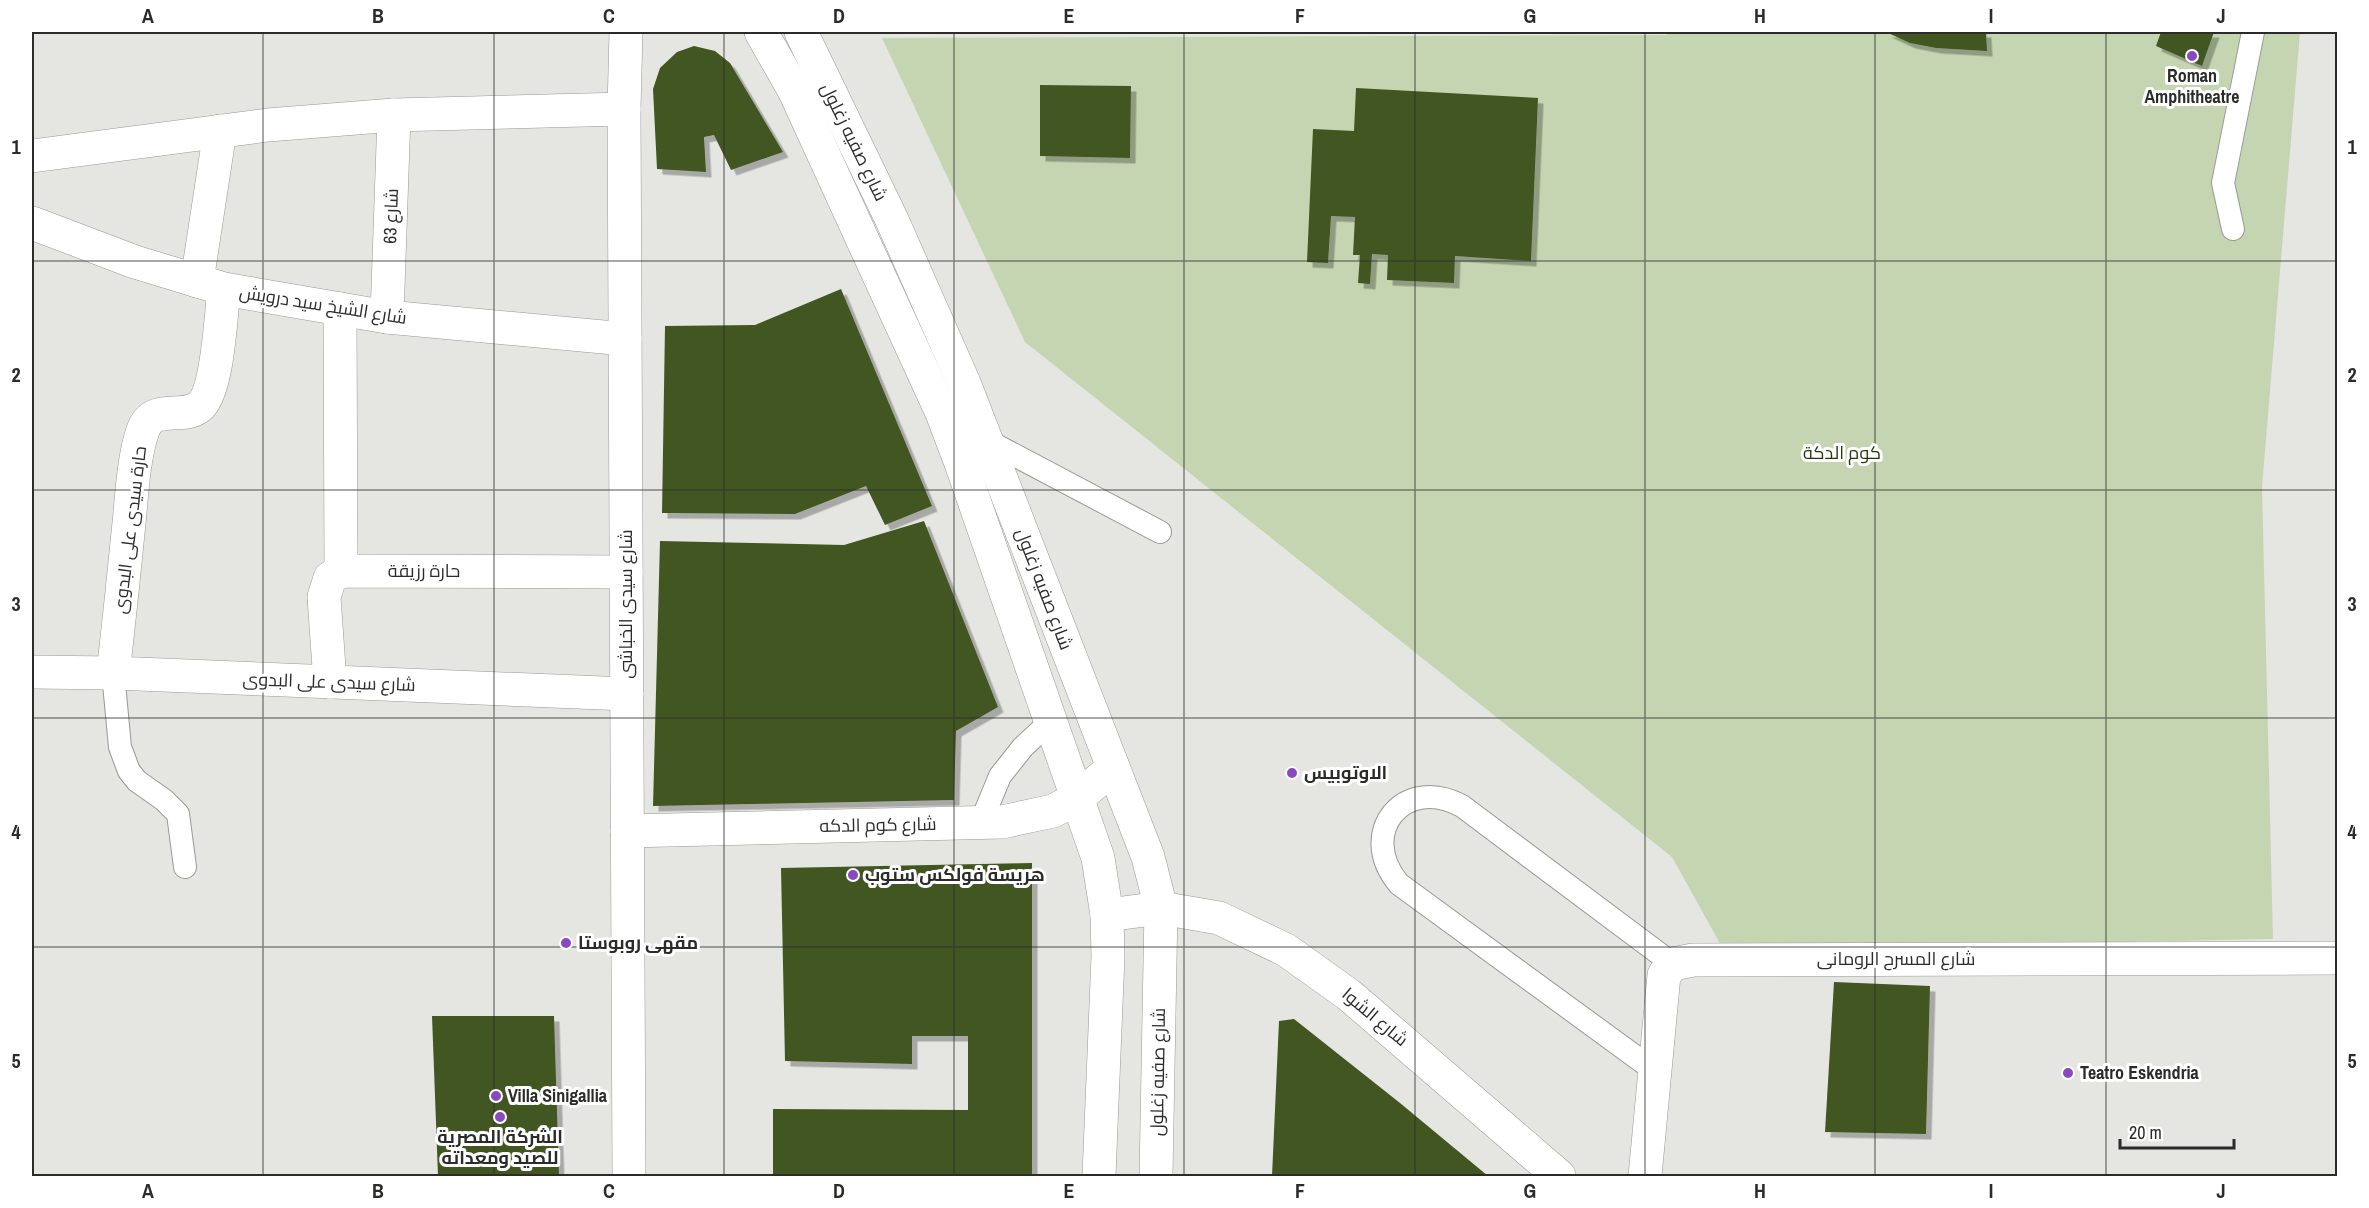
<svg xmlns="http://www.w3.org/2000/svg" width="2369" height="1208" font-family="'Archivo Narrow',Cairo,sans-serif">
<defs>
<filter id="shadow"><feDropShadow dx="5.5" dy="5.5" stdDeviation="0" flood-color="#0004"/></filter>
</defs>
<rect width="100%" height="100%" fill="#e5e6e2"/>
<!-- green -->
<path fill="#c5d5b1" d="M 1667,32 L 2300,32 L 2262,487 L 2273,939 L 1723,949 L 1672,857 L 1025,342 L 882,38 L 1667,35 Z"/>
<!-- building -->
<g fill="#435624" filter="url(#shadow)">
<path d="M 1886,32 L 1986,32 L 1987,51 L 1936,48 L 1910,43 Z"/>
<path d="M 2161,32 L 2214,32 L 2202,66 L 2156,46 Z"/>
<path d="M 694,46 L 715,51 L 730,63 L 783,152 L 731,170 L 714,135 L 704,137 L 706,172 L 657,169 L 653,89 L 660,68 L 677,52 Z"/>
<path d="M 1040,85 L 1131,86 L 1130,158 L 1040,156 Z"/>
<path d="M 1356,88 L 1538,98 L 1531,261 L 1455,256 L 1454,283 L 1387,280 L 1388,255 L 1372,254 L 1370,284 L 1358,283 L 1360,255 L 1353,255 L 1355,217 L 1331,216 L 1328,263 L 1307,262 L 1313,129 L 1354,131 Z"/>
<path d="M 841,289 L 932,506 L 885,525 L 866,486 L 795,514 L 662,513 L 665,326 L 755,325 Z"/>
<path d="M 924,521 L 998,707 L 956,731 L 954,800 L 653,806 L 660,541 L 844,545 Z"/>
<path d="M 1032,863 L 1032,1176 L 773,1176 L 773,1109 L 968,1110 L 968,1036 L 912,1036 L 912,1064 L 785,1061 L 781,868 Z"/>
<path d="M 1834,982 L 1930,986 L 1926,1134 L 1825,1132 Z"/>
<path d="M 432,1016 L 554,1016 L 559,1176 L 438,1176 Z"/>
<path d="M 1294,1019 L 1400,1103 L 1488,1176 L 1272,1176 L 1279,1021 Z"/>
</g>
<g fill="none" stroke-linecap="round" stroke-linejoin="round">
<defs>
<g id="service">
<path d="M 2233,229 L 2223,183 L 2253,32"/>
<path d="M 988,441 L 1160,532"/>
<path d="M 113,673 L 120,747 L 129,771 L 137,781 L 164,800 L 178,814 L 185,867"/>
<path d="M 981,822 L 1000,776 L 1023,747 L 1050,722"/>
<path d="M 1655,1071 L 1399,884 C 1356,833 1404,774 1462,806 L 1673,964"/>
</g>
<g id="minor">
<path d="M 32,156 L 268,125 L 394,115 L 624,109"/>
<path d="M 32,223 L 135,262 L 224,289 L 387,317 L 625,339"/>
<path d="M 197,281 L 220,131"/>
<path d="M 340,309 L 341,571"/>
<path d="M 387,317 L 394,115"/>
<path d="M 32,672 L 113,673 L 627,694"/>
<path d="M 113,673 C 119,623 124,573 129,523 C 132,494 133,462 142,433 C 152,401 180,421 199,407 C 218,393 221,313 224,289"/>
<path d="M 330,682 L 324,597 L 330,578 L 341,571 L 626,572"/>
<path d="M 627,831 L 1002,822 L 1053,811 L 1076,799 L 1113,768"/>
<path d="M 1107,915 L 1161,908 L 1219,918 L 1286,950 L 1349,995 L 1559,1176"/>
<path d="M 1645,1176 L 1664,975 L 1673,964 L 1693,960 L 2338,958"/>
</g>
<path id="tertiary" d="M 626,32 L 624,109 L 629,1176"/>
<g id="secondary">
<path d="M 761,32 L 794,90 L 942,413 L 962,466 L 1098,858 L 1107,915 L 1108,956 L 1099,1176"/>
<path d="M 801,32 L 892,220 L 964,383 L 1148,857 L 1161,908 L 1156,1176"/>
</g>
</defs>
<!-- service casing -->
<use href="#service" stroke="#979995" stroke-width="24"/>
<!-- minor casing -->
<use href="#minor" stroke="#979995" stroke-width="34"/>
<!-- tertiary casing -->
<use href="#tertiary" stroke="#979995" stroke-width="34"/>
<!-- secondary casing -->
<use href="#secondary" stroke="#979995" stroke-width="34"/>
<!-- service -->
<use href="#service" stroke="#fff" stroke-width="22"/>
<!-- minor -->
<use href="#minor" stroke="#fff" stroke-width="33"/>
<!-- tertiary -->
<use href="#tertiary" stroke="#fff" stroke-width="33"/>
<!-- secondary -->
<use href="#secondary" stroke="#fff" stroke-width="33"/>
</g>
<!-- grid -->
<path fill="none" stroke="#2b2b2a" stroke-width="1.5" stroke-opacity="0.55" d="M 263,32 L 263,1176M 494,32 L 494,1176M 724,32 L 724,1176M 954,32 L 954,1176M 1184,32 L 1184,1176M 1415,32 L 1415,1176M 1645,32 L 1645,1176M 1875,32 L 1875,1176M 2106,32 L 2106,1176M 32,261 L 2338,261M 32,490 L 2338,490M 32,718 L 2338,718M 32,947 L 2338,947"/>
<!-- markers -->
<g fill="#8a49be" stroke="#fff" stroke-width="2">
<circle cx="2192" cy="56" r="6"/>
<circle cx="1292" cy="773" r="6"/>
<circle cx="853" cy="875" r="6"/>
<circle cx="566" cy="943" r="6"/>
<circle cx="2068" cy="1073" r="6"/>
<circle cx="496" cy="1096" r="6"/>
<circle cx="500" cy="1117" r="6"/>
</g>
<g text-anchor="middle" stroke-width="6" stroke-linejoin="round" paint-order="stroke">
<!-- poi labels -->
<g font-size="18" font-weight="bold" fill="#2b2b2a" stroke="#fff" text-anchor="start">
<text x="2192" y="82" text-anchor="middle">Roman<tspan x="2192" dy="21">Amphitheatre</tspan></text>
<text x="1304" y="779">الاوتوبيس</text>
<text x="865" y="881">هريسة فولكس ستوب</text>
<text x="578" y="949">مقهى روبوستا</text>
<text x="2080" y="1079">Teatro Eskendria</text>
<text x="508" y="1102">Villa Sinigallia</text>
<text x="500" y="1143" text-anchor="middle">الشركة المصرية<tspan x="500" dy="21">للصيد ومعداته</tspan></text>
</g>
<!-- street labels -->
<g font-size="18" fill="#2b2b2a" stroke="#fff">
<text transform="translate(854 142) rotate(64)" y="6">شارع صفيه زغلول</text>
<text transform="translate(391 216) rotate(-88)" y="6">شارع 63</text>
<text transform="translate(323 305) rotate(9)" y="6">شارع الشيخ سيد درويش</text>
<text transform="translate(130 530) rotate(-83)" y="6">حارة سيدى على البدوى</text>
<text x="424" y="577">حارة رزيقة</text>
<text transform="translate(1044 589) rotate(69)" y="6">شارع صفيه زغلول</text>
<text transform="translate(626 604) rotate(-90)" y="6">شارع سيدى الخباشى</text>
<text transform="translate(329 682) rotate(2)" y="6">شارع سيدى على البدوى</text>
<text transform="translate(878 825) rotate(-1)" y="6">شارع كوم الدكه</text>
<text x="1896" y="965">شارع المسرح الرومانى</text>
<text transform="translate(1375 1017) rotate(40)" y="6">شارع الشوا</text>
<text transform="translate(1158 1072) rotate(-89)" y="6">شارع صفيه زغلول</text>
</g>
<!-- park labels -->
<g font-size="18" fill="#28370f" stroke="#fff">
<text x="1842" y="459">كوم الدكة</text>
</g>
</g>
<!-- border -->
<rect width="2369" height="1208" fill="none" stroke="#ffffff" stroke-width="66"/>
<!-- scale -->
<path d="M2120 1139v9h114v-9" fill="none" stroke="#2b2b2a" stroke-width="3"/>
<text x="2129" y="1139" font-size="18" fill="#2b2b2a" stroke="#ffffff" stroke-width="4.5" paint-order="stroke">20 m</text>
<rect x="33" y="33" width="2303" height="1142" fill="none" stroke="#2b2b2a" stroke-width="2"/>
<g font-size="20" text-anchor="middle" font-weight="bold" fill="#2b2b2a">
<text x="148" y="23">A</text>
<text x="378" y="23">B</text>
<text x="609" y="23">C</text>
<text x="839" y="23">D</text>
<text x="1069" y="23">E</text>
<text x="1300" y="23">F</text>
<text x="1530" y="23">G</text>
<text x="1760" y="23">H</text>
<text x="1991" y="23">I</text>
<text x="2221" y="23">J</text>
<text x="16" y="154">1</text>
<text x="2352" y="154">1</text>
<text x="16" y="382">2</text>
<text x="2352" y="382">2</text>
<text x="16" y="611">3</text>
<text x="2352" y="611">3</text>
<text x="16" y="839">4</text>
<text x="2352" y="839">4</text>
<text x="16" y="1068">5</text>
<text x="2352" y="1068">5</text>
<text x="148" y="1198">A</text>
<text x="378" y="1198">B</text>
<text x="609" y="1198">C</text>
<text x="839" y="1198">D</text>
<text x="1069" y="1198">E</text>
<text x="1300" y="1198">F</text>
<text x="1530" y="1198">G</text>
<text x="1760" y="1198">H</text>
<text x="1991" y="1198">I</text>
<text x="2221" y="1198">J</text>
</g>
</svg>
